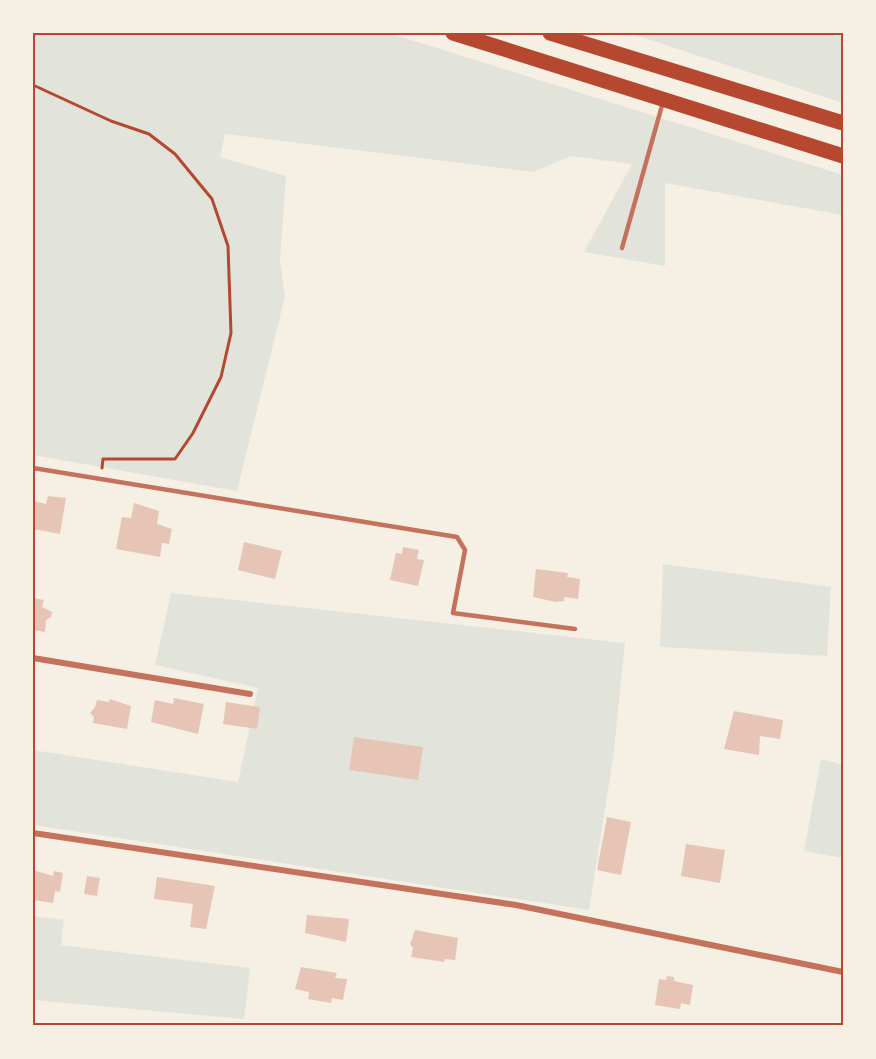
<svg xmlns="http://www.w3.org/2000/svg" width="876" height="1059" font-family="'Source Sans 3',sans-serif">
<rect width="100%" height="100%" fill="#f6efe4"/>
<!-- green -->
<g fill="#e2e4dc">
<path d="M 33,33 L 389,33 L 843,175 L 843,215 L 665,183 L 665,266 L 584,252 L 632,164 L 570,156 L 534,172 L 225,134 L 220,157 L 286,176 L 280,262 L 285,296 L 237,491 L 33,455 Z"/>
<path d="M 629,33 L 843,33 L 843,103 Z"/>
<path d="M 663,564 L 831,587 L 827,656 L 660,647 Z"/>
<path d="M 171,593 L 625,643 L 613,759 L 589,910 L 33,825 L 33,750 L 238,782 L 258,688 L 155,665 Z"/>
<path d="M 821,759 L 843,765 L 843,858 L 804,851 Z"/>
<path d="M 33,916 L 64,920 L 61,945 L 250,968 L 244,1019 L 33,1000 Z"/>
</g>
<!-- building -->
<g fill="#e6c5b7">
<path d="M 48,496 L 66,498 L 60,534 L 33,529 L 33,501 L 46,504 Z"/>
<path d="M 134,503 L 159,511 L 157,524 L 172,529 L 169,544 L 162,543 L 160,557 L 116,549 L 122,517 L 131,518 Z"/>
<path d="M 244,542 L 282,551 L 275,579 L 238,570 Z"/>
<path d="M 403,547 L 419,550 L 417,559 L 424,560 L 418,586 L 390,580 L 396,553 L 402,554 Z"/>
<path d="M 536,569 L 568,573 L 567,577 L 580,579 L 578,599 L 564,597 L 564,601 L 556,602 L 533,597 Z"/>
<path d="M 33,598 L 44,600 L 42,607 L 52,612 L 51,617 L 46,620 L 45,632 L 33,630 Z"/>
<path d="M 174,698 L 204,704 L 198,734 L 151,722 L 155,700 L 173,704 Z"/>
<path d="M 110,699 L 131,706 L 127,729 L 93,723 L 94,717 L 90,713 L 95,707 L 97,700 L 109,702 Z"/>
<path d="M 226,702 L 260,707 L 257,729 L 223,724 Z"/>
<path d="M 734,711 L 783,720 L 780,739 L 760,736 L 759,755 L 724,749 Z"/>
<path d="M 354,737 L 423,747 L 418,780 L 349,770 Z"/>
<path d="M 607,817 L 631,822 L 621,875 L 597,870 Z"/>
<path d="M 686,844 L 725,850 L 720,883 L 681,876 Z"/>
<path d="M 33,870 L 53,876 L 54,871 L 63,873 L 60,892 L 55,891 L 53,903 L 33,900 Z"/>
<path d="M 87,876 L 100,878 L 97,896 L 84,894 Z"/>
<path d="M 157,877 L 215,886 L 206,929 L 190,927 L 193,904 L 154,899 Z"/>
<path d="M 307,915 L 349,919 L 346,942 L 305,933 Z"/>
<path d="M 415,930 L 458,938 L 455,960 L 445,959 L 444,962 L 411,957 L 413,948 L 410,944 Z"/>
<path d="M 301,967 L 337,973 L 335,978 L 347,979 L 343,1000 L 332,998 L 331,1003 L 308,999 L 309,992 L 295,989 Z"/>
<path d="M 667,976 L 674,977 L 674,981 L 693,985 L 690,1005 L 681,1003 L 680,1009 L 655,1005 L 659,979 L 666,980 Z"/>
</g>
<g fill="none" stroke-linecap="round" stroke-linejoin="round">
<!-- path -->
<path stroke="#b5482f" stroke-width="3" d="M 33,85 L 111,121 L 149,134 L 175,154 L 212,199 L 228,246 L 231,333 L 221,377 L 193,433 L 175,459 L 103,459 L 102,468"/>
<!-- service -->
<g stroke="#c5725c" stroke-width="4.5">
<path d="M 622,248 L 663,102"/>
<path d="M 33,468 L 457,537 L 465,550 L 453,613 L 575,629"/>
</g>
<!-- minor -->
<g stroke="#c5725c" stroke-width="6">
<path d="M 33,658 L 250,694"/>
<path d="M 33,833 L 516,905 L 843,972"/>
</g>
<!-- primary -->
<g stroke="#b5482f" stroke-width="15">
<path d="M 453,33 L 843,156"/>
<path d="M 550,33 L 843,123"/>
</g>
</g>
<!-- border -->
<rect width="876" height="1059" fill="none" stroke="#f6efe4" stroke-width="69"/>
<rect x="34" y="34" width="808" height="990" fill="none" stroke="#b5482f" stroke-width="2"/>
</svg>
